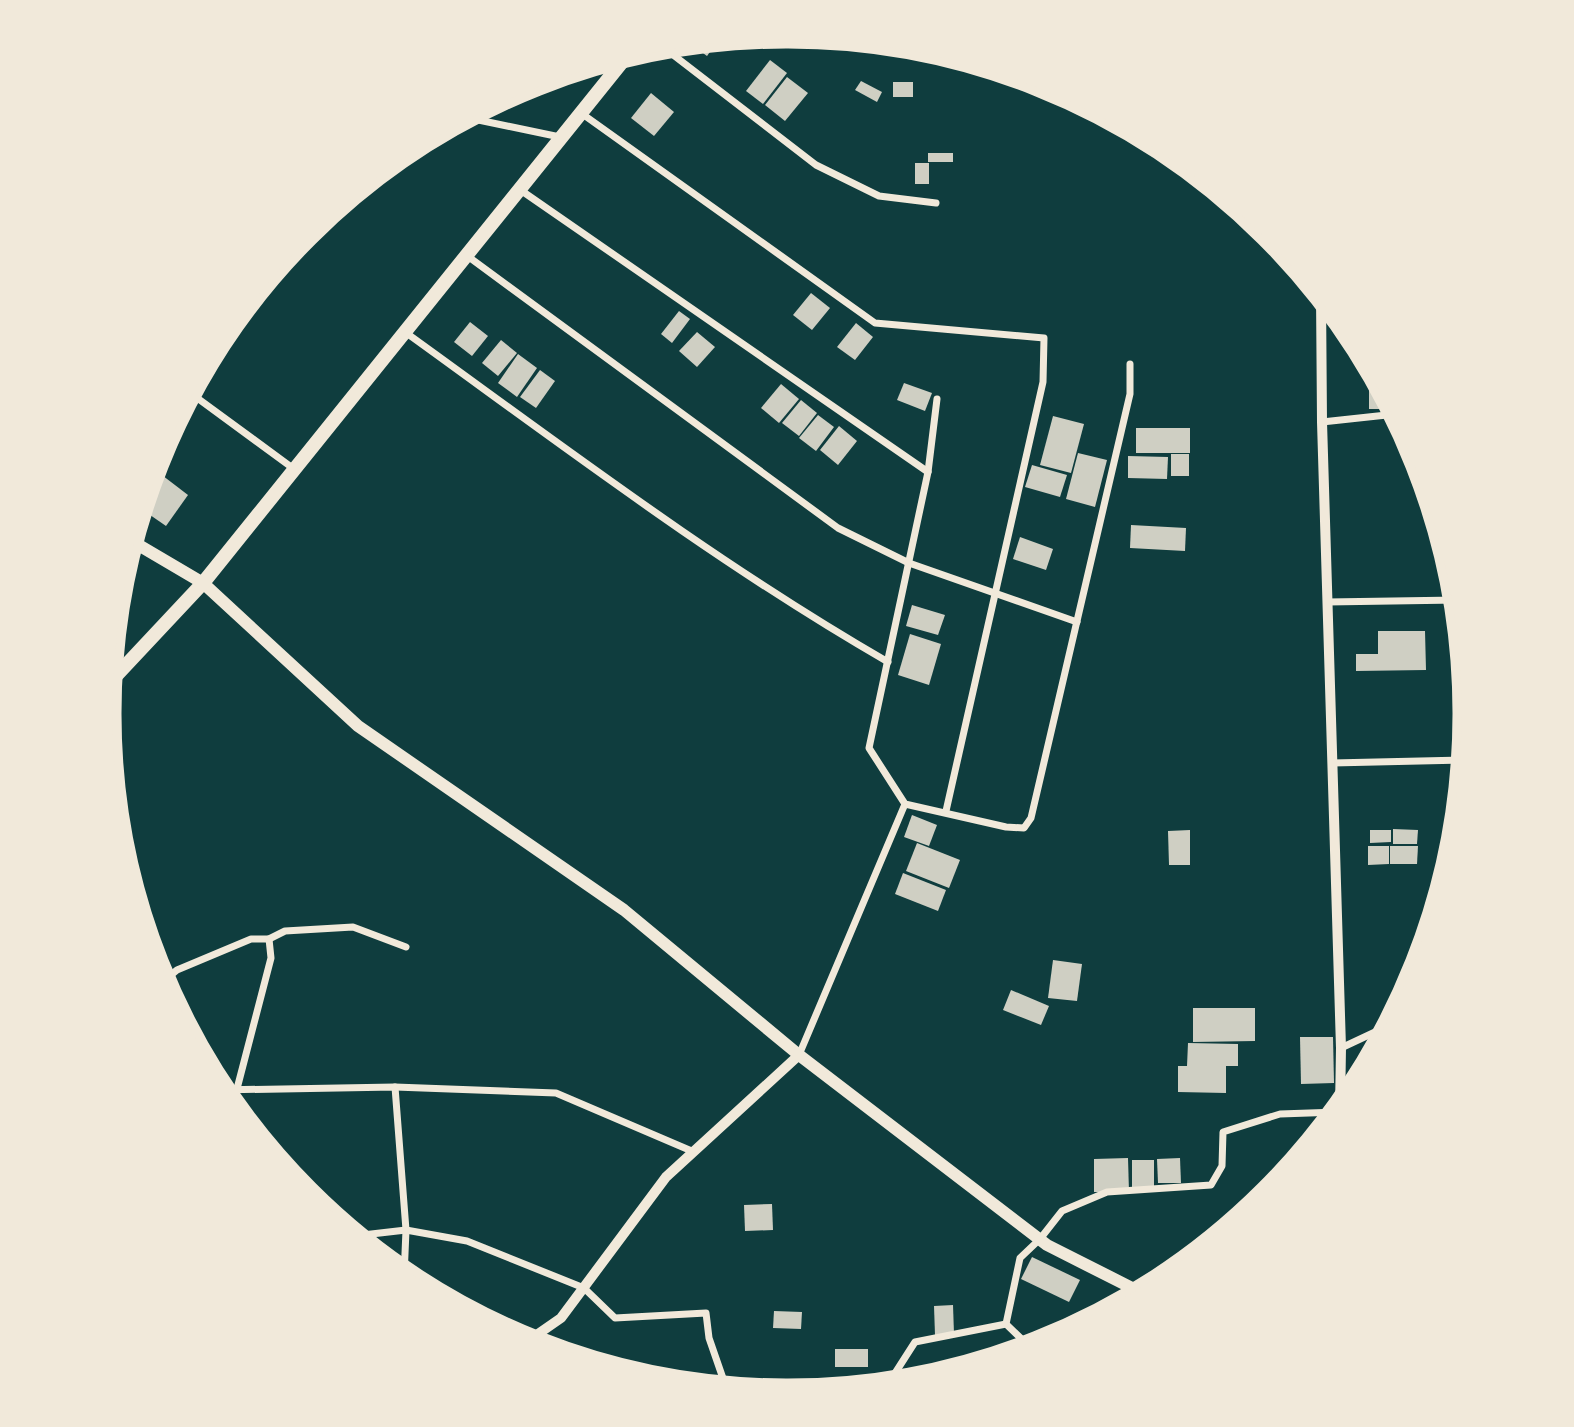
<svg xmlns="http://www.w3.org/2000/svg" width="1574" height="1427" font-family="Rubik,sans-serif">
<rect width="100%" height="100%" fill="#0f3d3e"/>
<!-- building -->
<g fill="#cfcfc3">
<path d="M 720,38 L 707,56 L 689,43 L 690,41 Z"/>
<path d="M 770,60 L 787,73 L 763,104 L 746,91 Z"/>
<path d="M 787,77 L 808,93 L 785,121 L 765,105 Z"/>
<path d="M 861,81 L 882,92 L 877,102 L 855,90 Z"/>
<rect x="893" y="82" width="20" height="15"/>
<path d="M 651,93 L 674,112 L 654,136 L 631,118 Z"/>
<rect x="928" y="153" width="25" height="9"/>
<rect x="915" y="163" width="14" height="21"/>
<path d="M 811,293 L 830,308 L 812,330 L 793,315 Z"/>
<path d="M 679,311 L 690,319 L 672,343 L 661,334 Z"/>
<path d="M 470,322 L 488,336 L 472,356 L 454,342 Z"/>
<path d="M 856,323 L 873,337 L 855,360 L 837,347 Z"/>
<path d="M 697,332 L 715,347 L 697,367 L 679,351 Z"/>
<path d="M 501,340 L 517,353 L 498,376 L 482,363 Z"/>
<path d="M 518,354 L 537,368 L 517,397 L 498,383 Z"/>
<path d="M 540,370 L 555,381 L 536,408 L 520,397 Z"/>
<path d="M 904,383 L 932,393 L 925,411 L 897,400 Z"/>
<path d="M 781,384 L 799,399 L 779,423 L 761,408 Z"/>
<path d="M 1369,386 L 1381,386 L 1385,393 L 1386,409 L 1369,409 Z"/>
<path d="M 801,400 L 817,413 L 799,436 L 782,423 Z"/>
<path d="M 818,415 L 834,427 L 816,451 L 799,438 Z"/>
<path d="M 1053,416 L 1084,424 L 1071,473 L 1040,465 Z"/>
<path d="M 839,426 L 857,441 L 838,465 L 820,450 Z"/>
<rect x="1136" y="428" width="54" height="25"/>
<path d="M 1078,453 L 1107,460 L 1095,507 L 1066,499 Z"/>
<rect x="1171" y="454" width="18" height="22"/>
<path d="M 1128,456 L 1168,457 L 1167,479 L 1128,478 Z"/>
<path d="M 1032,465 L 1067,475 L 1060,497 L 1025,487 Z"/>
<path d="M 154,469 L 188,495 L 166,526 L 140,508 Z"/>
<path d="M 1131,525 L 1186,528 L 1185,551 L 1130,548 Z"/>
<path d="M 1020,537 L 1053,549 L 1046,570 L 1013,559 Z"/>
<path d="M 1448,554 L 1456,581 L 1457,592 L 1448,592 Z"/>
<path d="M 912,605 L 945,615 L 938,635 L 906,626 Z"/>
<path d="M 1378,631 L 1425,631 L 1426,670 L 1356,671 L 1356,654 L 1378,654 Z"/>
<path d="M 910,634 L 941,644 L 929,685 L 898,675 Z"/>
<path d="M 912,815 L 937,825 L 929,846 L 904,837 Z"/>
<path d="M 1393,829 L 1418,830 L 1417,844 L 1393,844 Z"/>
<path d="M 1190,830 L 1190,865 L 1169,865 L 1168,831 Z"/>
<path d="M 1370,830 L 1391,830 L 1391,842 L 1370,843 Z"/>
<path d="M 917,843 L 960,860 L 949,888 L 906,871 Z"/>
<path d="M 1368,846 L 1389,846 L 1389,864 L 1368,865 Z"/>
<path d="M 1390,846 L 1418,846 L 1417,864 L 1390,864 Z"/>
<path d="M 903,873 L 946,890 L 938,911 L 895,894 Z"/>
<path d="M 1053,960 L 1082,964 L 1077,1001 L 1048,998 Z"/>
<path d="M 1011,990 L 1049,1006 L 1041,1025 L 1003,1010 Z"/>
<path d="M 1193,1008 L 1255,1008 L 1255,1041 L 1193,1042 Z"/>
<path d="M 1300,1037 L 1333,1037 L 1334,1083 L 1301,1084 Z"/>
<path d="M 1188,1043 L 1238,1044 L 1238,1066 L 1226,1066 L 1226,1093 L 1178,1092 L 1178,1066 L 1187,1066 Z"/>
<path d="M 1128,1158 L 1129,1192 L 1094,1192 L 1094,1159 Z"/>
<path d="M 1180,1158 L 1181,1183 L 1158,1183 L 1157,1159 Z"/>
<rect x="1132" y="1160" width="22" height="27"/>
<path d="M 772,1204 L 773,1230 L 745,1231 L 744,1205 Z"/>
<path d="M 1032,1257 L 1080,1280 L 1069,1302 L 1021,1279 Z"/>
<path d="M 953,1305 L 954,1334 L 935,1335 L 934,1306 Z"/>
<path d="M 774,1311 L 802,1312 L 801,1329 L 773,1328 Z"/>
<rect x="835" y="1349" width="33" height="18"/>
</g>
<g fill="none" stroke-linecap="round" stroke-linejoin="round">
<!-- minor -->
<g stroke="#f1e9da" stroke-width="7">
<path d="M 659,44 L 816,165 L 879,196 L 936,203"/>
<path d="M 581,113 L 875,323 L 1044,338 L 1043,382 L 946,811"/>
<path d="M 464,117 L 560,137"/>
<path d="M 519,189 L 928,472"/>
<path d="M 466,255 L 838,528 L 909,563 L 1077,622"/>
<path d="M 405,332 C 563,446 718,564 888,662"/>
<path d="M 189,392 L 294,469"/>
<path d="M 937,399 L 928,472 L 869,748 L 905,804 L 1006,827 L 1024,828 L 1031,818 L 1130,394 L 1130,364"/>
<path d="M 1322,422 L 1396,414"/>
<path d="M 1327,602 L 1458,600"/>
<path d="M 1332,763 L 1464,760"/>
<path d="M 161,983 L 177,970 L 251,939 L 269,939 L 285,931 L 353,927 L 406,947"/>
<path d="M 1341,1048 L 1390,1025"/>
<path d="M 799,1055 L 905,804"/>
<path d="M 395,1087 L 556,1093 L 694,1152"/>
<path d="M 219,1090 L 395,1087 L 406,1230 L 404,1277"/>
<path d="M 232,1108 L 271,958 L 269,939"/>
<path d="M 354,1236 L 406,1230 L 467,1241 L 584,1288 L 615,1318 L 706,1313 L 709,1338 L 727,1390"/>
<path d="M 538,1334 L 541,1348"/>
<path d="M 1032,1349 L 1006,1324 L 1020,1258 L 1040,1239 L 1062,1211 L 1107,1192 L 1211,1185 L 1222,1166 L 1223,1132 L 1280,1114 L 1338,1112"/>
<path d="M 861,1388 L 890,1381 L 915,1342 L 1006,1324"/>
</g>
<!-- tertiary -->
<g stroke="#f1e9da" stroke-width="10">
<path d="M 1321,295 L 1322,422 L 1341,1048 L 1340,1109"/>
<path d="M 525,1343 L 561,1318 L 666,1177 L 799,1055"/>
</g>
<!-- secondary -->
<path stroke="#f1e9da" stroke-width="12" d="M 130,540 L 203,583 L 358,726 L 624,910 L 799,1055 L 1047,1245 L 1142,1293"/>
<!-- primary -->
<g stroke="#f1e9da" stroke-width="14">
<path d="M 113,679 L 203,583 L 630,52"/>
<path d="M 106,728 L 113,679 L 110,663"/>
</g>
</g>
<!-- crop -->
<path d="M0 0H1574V1427H0ZM786 44H788A669 669 0 0 1 1457 713V714A669 669 0 0 1 788 1383H786A669 669 0 0 1 117 714V713A669 669 0 0 1 786 44Z" fill="#f1e9da" fill-rule="evenodd"/>
<path fill="none" stroke="#f1e9da" stroke-width="9" d="M786 44H788A669 669 0 0 1 1457 713V714A669 669 0 0 1 788 1383H786A669 669 0 0 1 117 714V713A669 669 0 0 1 786 44Z"/>
</svg>
